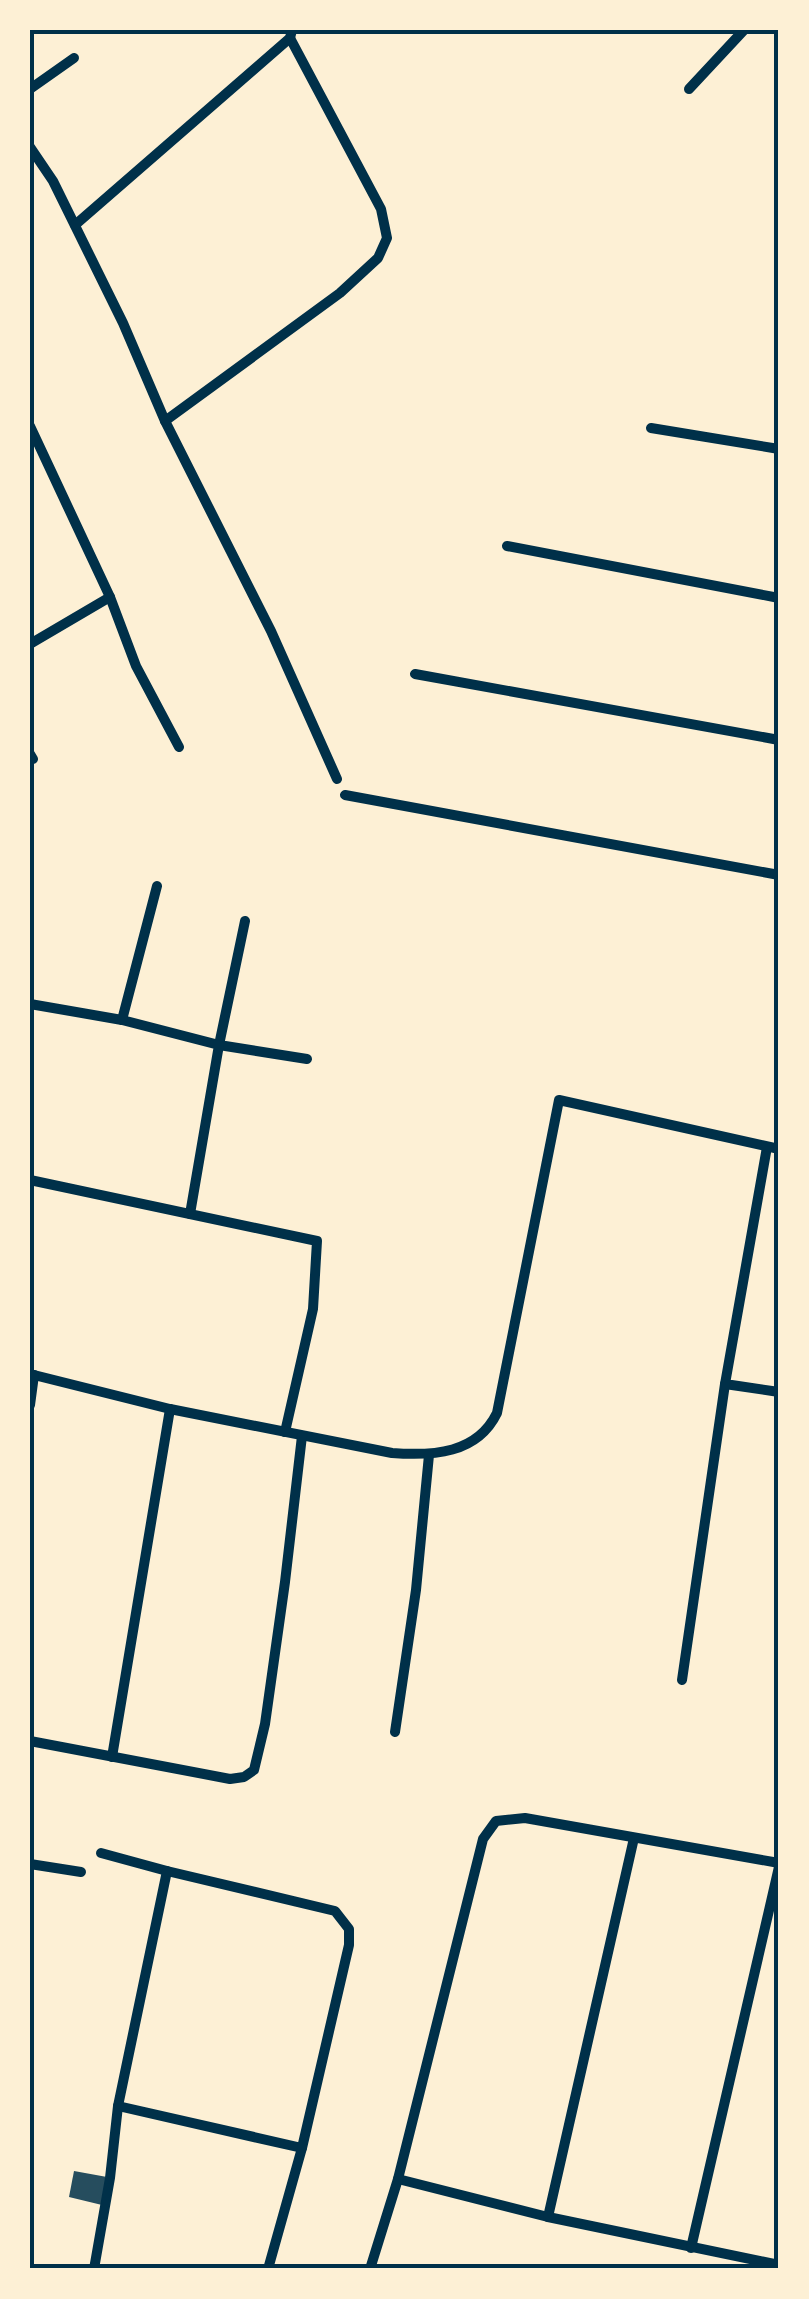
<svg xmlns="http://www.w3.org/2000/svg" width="809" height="2299" font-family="'Space Grotesk',sans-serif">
<rect width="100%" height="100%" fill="#fdf0d5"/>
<!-- building -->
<path fill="#264d5e" d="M 74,2171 L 107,2177 L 102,2205 L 69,2197 Z"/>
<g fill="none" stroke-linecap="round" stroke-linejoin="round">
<!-- minor -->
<g stroke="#003049" stroke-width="10">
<path d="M 30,89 L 74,58"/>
<path d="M 689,89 L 744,30"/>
<path d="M 30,147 L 53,181 L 123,323 L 165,421 L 271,631 L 337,779"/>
<path d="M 75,225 L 290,38 L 292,30"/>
<path d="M 165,421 L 340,293 L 378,258 L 387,238 L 381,209 L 290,38"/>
<path d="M 30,426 L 110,597 L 136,666 L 179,747"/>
<path d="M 651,428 L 779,449"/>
<path d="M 507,546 L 779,598"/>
<path d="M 30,644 L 110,597"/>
<path d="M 415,674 L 779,740"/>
<path d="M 30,754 L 33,759"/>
<path d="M 345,795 L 779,875"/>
<path d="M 245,921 L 219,1045 L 307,1059"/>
<path d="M 30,1004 L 122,1020 L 219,1045 L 190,1214"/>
<path d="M 122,1020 L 157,886"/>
<path d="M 767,1147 L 725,1384 L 779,1392"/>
<path d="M 30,1180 L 317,1241 L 313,1309 L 285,1432"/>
<path d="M 30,1374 L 170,1409 L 392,1453 C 433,1456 477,1454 497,1413 L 559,1100 L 779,1149"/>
<path d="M 30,1405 L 34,1375"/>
<path d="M 682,1680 L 725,1384"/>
<path d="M 395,1732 L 416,1590 L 429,1455"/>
<path d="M 30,1741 L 230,1779 L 244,1777 L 254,1770 L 265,1724 L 285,1582 L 302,1436"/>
<path d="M 112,1757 L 170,1409"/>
<path d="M 101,1853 L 167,1871"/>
<path d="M 30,1864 L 81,1872"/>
<path d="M 118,2106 L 302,2148"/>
<path d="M 398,2179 L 548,2217 L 779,2265"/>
<path d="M 548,2217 L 634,1838"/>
<path d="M 691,2248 L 779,1867"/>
<path d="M 94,2269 L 110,2178 L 118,2106 L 167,1871 L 335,1911 L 349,1929 L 349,1945 L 302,2148 L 268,2269"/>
<path d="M 370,2269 L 398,2179 L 483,1839 L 496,1821 L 525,1818 L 779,1863"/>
</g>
</g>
<!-- border -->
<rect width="809" height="2299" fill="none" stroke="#fdf0d5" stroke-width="65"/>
<rect x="32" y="32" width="744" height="2234" fill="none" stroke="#003049" stroke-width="4"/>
</svg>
